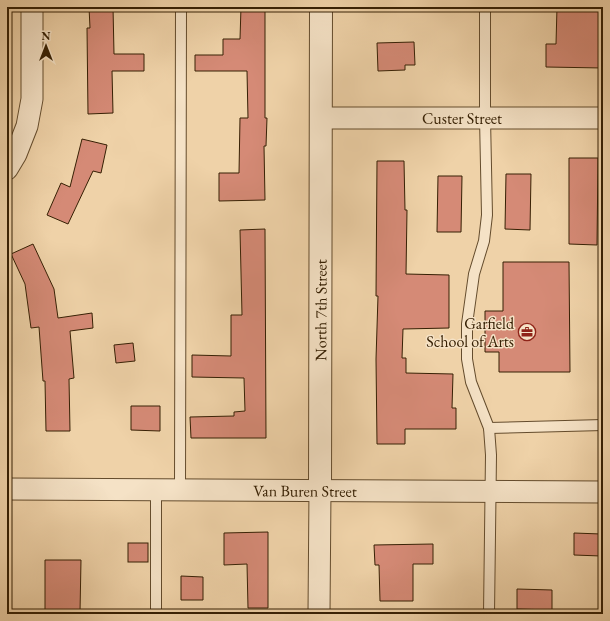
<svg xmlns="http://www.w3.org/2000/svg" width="610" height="621" font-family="'EB Garamond',serif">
<rect width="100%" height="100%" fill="#efd2a8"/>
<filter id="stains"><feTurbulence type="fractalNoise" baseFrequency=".005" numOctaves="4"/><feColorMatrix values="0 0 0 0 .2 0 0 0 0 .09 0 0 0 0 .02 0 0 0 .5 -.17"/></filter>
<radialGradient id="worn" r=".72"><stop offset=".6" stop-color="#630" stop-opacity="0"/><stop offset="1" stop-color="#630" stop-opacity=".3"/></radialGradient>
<!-- building -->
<g fill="#d58a76" stroke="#362004">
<path d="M 89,7 L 113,7 L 114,54 L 144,54 L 144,71 L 112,71 L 113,113 L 88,114 L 87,28 L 90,28 Z"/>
<path d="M 241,7 L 265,7 L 265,118 L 267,118 L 266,146 L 264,146 L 265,200 L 219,201 L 219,173 L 239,173 L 240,118 L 248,118 L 247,71 L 195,71 L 195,55 L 223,55 L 223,39 L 240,39 Z"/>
<path d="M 557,7 L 603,7 L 603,68 L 546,67 L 546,44 L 556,44 Z"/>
<path d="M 414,42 L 415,65 L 405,65 L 405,70 L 378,71 L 377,43 Z"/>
<path d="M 82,139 L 107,145 L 101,173 L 93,171 L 68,224 L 47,215 L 61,183 L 70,187 Z"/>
<path d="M 569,158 L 598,158 L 597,245 L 569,244 Z"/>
<path d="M 377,161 L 404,161 L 405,210 L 407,210 L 406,274 L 449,275 L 449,328 L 403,329 L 402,358 L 406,358 L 406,373 L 453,374 L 452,408 L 456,408 L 456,429 L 405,429 L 405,444 L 377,444 L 376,359 L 378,296 L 376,296 Z"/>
<path d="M 506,174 L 531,174 L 530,230 L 505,229 Z"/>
<path d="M 438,176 L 462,176 L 461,232 L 437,232 Z"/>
<path d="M 265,229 L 266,438 L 191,438 L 190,417 L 234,416 L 234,412 L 245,411 L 244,378 L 192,377 L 192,355 L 231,356 L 231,315 L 242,315 L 240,230 Z"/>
<path d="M 33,244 L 54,289 L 58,318 L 92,313 L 93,328 L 70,331 L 74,378 L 69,379 L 70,431 L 46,431 L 45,381 L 43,381 L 39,327 L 31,328 L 25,284 L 11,254 Z"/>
<path d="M 503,262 L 569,262 L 570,372 L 499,372 L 499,352 L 485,352 L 485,311 L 503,311 Z"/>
<path d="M 133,343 L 135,361 L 116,363 L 114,345 Z"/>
<path d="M 131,406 L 160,406 L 160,431 L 131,430 Z"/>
<path d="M 268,532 L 268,608 L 248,608 L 247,564 L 224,565 L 224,533 Z"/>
<path d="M 574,533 L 601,534 L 601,556 L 574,555 Z"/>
<rect x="128" y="543" width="20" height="19"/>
<path d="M 433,544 L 433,564 L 413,564 L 413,601 L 380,601 L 379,565 L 375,565 L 374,545 Z"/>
<path d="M 45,560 L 81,560 L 80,612 L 45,614 Z"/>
<path d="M 181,576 L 203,577 L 203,600 L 181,600 Z"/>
<path d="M 517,589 L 552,590 L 552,610 L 517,609 Z"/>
</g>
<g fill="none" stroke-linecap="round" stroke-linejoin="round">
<defs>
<g id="service">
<path d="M 485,7 L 485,118 L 487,215 L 484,241 L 474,274 L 467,324 L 467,359 L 471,382 L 489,428 L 491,455 L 489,614"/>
<path d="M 489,428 L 603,425"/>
<path d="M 156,490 L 156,614"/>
<path d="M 180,490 L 181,7"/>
</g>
<g id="minor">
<path id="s1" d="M 322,118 L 603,118"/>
<path d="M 7,169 L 16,154 L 27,126 L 32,99 L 32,7"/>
<path id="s2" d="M 7,489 L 603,492"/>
<path d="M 319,614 L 320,490"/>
</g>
<g id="tertiary">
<path id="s3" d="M 320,490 L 321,7"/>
</g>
</defs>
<!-- service casing -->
<use href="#service" stroke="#644c2d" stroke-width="12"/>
<!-- minor casing -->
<use href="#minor" stroke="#644c2d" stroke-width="23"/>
<!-- tertiary casing -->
<use href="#tertiary" stroke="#644c2d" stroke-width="24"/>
<!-- service -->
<use href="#service" stroke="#f5e2c6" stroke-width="10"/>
<!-- minor -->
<use href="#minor" stroke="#f5e2c6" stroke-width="21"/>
<!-- tertiary -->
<use href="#tertiary" stroke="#f5e2c6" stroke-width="22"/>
</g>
<!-- icons -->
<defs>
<symbol id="office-ring" viewBox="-11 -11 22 22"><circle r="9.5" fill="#f5e2c6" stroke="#8f2418" stroke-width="1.5"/><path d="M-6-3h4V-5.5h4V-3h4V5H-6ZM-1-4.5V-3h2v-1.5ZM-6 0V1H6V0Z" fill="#8f2418"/></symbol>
</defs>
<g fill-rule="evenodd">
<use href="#office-ring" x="517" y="322" width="20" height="20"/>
</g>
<g text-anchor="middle" stroke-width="3" stroke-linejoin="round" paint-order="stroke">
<!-- street labels -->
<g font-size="16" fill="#362004" stroke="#f5e2c6">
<text dy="6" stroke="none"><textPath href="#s1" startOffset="140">Custer Street</textPath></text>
<text dy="6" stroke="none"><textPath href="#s3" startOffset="180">North 7th Street</textPath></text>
<text dy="6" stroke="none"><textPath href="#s2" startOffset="298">Van Buren Street</textPath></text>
</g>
<!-- poi labels -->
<g font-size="16" fill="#362004" stroke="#f5e2c6" text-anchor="end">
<text x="514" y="329">Garfield<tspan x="514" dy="18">School of Arts</tspan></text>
</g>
</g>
<!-- margin -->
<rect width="610" height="621" fill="none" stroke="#efd2a8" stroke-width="24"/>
<rect x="8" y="8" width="594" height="605" fill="none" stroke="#362004" stroke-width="2"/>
<rect x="12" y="12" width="586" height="597" fill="none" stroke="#362004"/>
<!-- north arrow -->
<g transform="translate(46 46)" stroke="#f5e2c6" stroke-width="3" paint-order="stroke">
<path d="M0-3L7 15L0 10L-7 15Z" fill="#362004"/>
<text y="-6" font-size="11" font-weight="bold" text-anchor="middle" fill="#362004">N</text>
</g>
<rect width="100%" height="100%" filter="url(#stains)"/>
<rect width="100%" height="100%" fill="url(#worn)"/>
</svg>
